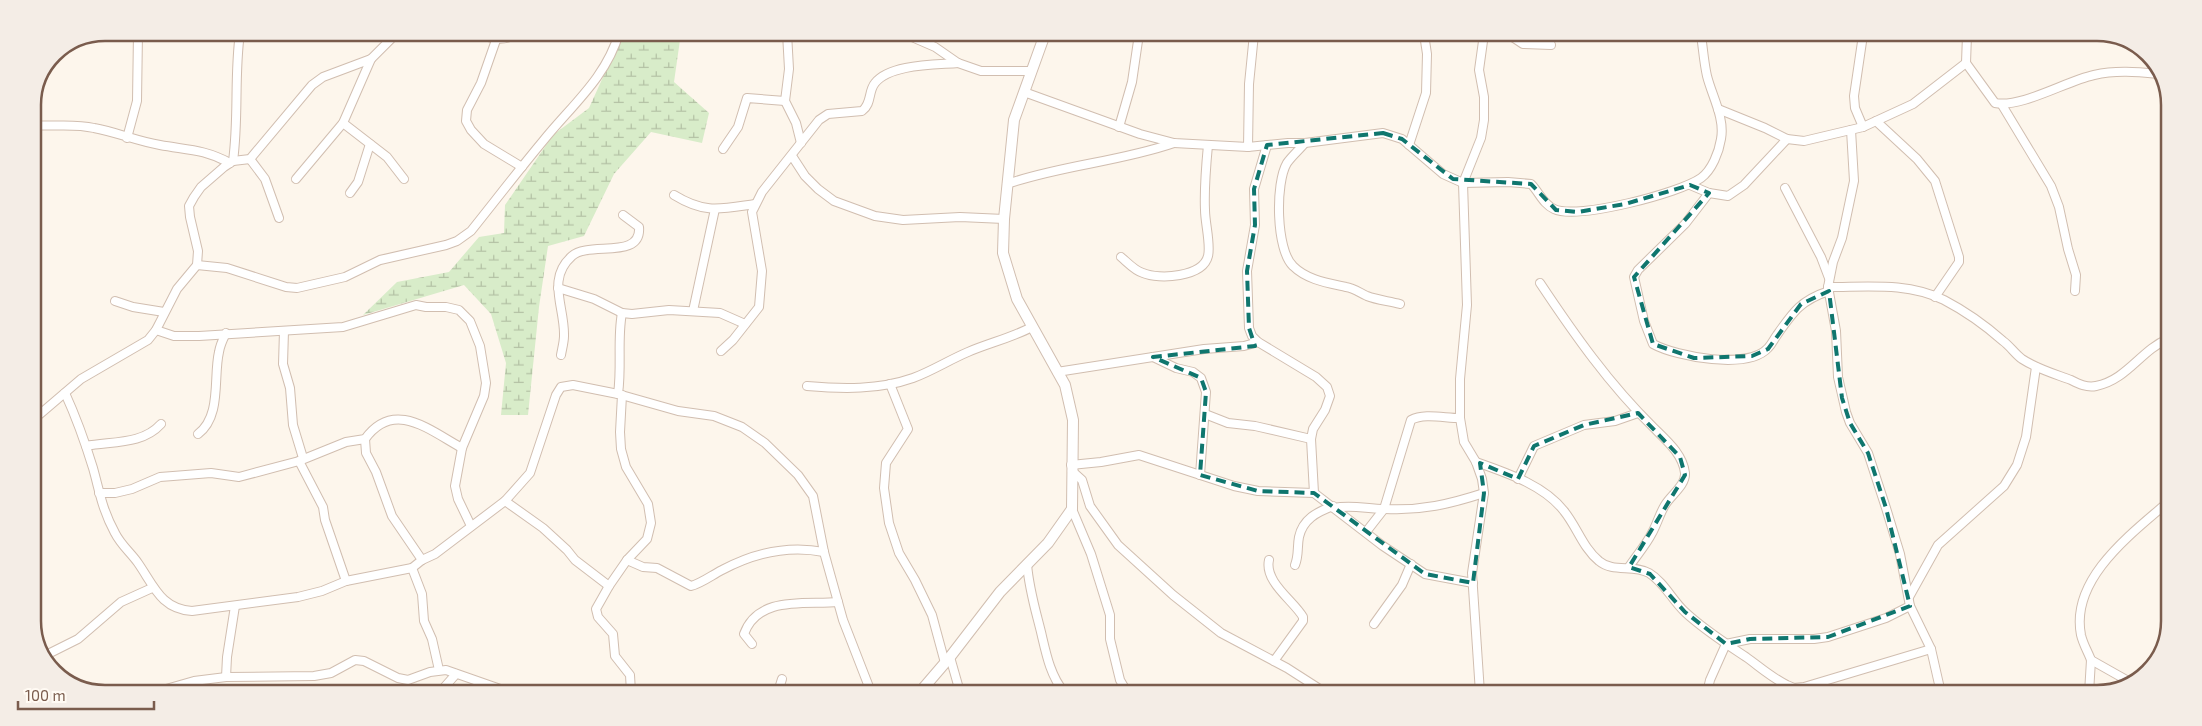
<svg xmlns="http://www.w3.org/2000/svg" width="2202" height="726" font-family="'Exo 2',sans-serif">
<defs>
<pattern id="wetland-marsh" width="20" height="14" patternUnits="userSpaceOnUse" patternTransform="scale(1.25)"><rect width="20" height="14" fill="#d8ecc9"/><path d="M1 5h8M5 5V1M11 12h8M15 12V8" fill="none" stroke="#b4c2a5"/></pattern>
</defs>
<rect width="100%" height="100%" fill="#fdf6ec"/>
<!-- wetland -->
<path fill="url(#wetland-marsh)" d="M 623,33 L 681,33 L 674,82 L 709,113 L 702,143 L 651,132 L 614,174 L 584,236 L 548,246 L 539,307 L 528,415 L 501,415 L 506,363 L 491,314 L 464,285 L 363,315 L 397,282 L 449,272 L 479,237 L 504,233 L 505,205 L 553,135 L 589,108 Z"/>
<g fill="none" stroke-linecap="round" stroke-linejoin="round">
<defs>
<g id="minor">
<path d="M 477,33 C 492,39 504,42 518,33"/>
<path d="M 787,33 L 789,69 L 785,101 L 796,123 L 801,143"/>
<path d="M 905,34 L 935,47 L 958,63 L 981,71 L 1031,71"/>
<path d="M 1508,34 L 1523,44 L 1551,45"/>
<path d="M 1967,35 L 1966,63 L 1995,103 C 2022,108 2066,81 2094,75 C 2116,70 2137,72 2159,74"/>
<path d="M 496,40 L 481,83 L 467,110 L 466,121 L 471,130 L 484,144 L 522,167"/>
<path d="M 1024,92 L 1140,134 L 1174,143 L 1248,147 L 1288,143 L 1305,143 L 1383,133 L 1402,139 L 1443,174 L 1463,183 L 1508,182 L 1531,184 C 1539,192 1543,204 1554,209 C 1577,220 1680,193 1701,178 C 1712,170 1719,152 1721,139 C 1725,118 1712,96 1707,76 C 1704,63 1703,48 1701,35"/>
<path d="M 2002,105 L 2051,186 L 2059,207 L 2068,249 L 2076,275 L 2075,291"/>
<path d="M 1718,109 L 1765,128 L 1787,139 L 1804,141 L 1863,127 L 1913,104 L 1966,63"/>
<path d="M 1876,121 L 1917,159 L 1935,181 L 1959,257 L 1959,262 L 1935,297"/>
<path d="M 343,123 L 387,157 L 404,179"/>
<path d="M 33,125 C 53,127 73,123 94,128 C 116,132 137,141 160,145 C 187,150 204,149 230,163"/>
<path d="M 1119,127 L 1132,82 L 1139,34"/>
<path d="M 1863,127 L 1855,108 L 1854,96 L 1863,35"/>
<path d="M 1851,130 L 1854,181 L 1842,238 L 1833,262 L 1828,287 L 1836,331 L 1838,377 L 1846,412 L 1850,423 L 1868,453 L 1886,508 L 1900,554 L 1910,606 L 1931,649 L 1941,693"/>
<path d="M 127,138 L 137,101 L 138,33"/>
<path d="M 1305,143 C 1299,150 1292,156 1287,163 C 1275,183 1276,250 1293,266 C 1307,280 1328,283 1346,287 C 1354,288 1360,293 1367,296 C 1377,300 1389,301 1400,304"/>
<path d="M 1267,145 L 1254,189 L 1255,225 L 1247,271 L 1249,328 L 1252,336 L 1258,342 L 1316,377 L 1327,387 L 1330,396 L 1325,410 L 1313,429 L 1311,439 L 1314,493 L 1383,546 L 1425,574 L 1473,583"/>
<path d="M 1409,145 L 1426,93 L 1427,54 L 1424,34"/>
<path d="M 1248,147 L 1249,84 L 1254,34"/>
<path d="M 723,149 L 738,127 L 747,98 L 785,101"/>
<path d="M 792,156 L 805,176 L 818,189 L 834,201 L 875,216 L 903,220 L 960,217 L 1004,219"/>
<path d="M 250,159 L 265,179 L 279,218"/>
<path d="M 233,161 C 239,118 234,75 240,33"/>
<path d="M 296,179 L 343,123 L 371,59"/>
<path d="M 1007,184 C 1062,165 1119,162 1174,143"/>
<path d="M 1690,185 L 1709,193 L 1728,196 L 1744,185 L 1787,139"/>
<path d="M 1785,188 L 1821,257 L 1829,278"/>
<path d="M 350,193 L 358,182 L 370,144"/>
<path d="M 1709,193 L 1685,224 L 1638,270 L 1634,277 L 1644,321 L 1653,344 C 1677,357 1748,370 1768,348 C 1772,344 1774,339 1777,335 C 1793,312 1801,300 1829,291"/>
<path d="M 674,195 C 705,214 720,209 755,204"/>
<path d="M 1121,257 C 1127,262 1135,271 1143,273 C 1159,280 1203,277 1208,256 C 1211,245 1205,223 1205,210 C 1204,188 1206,166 1208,145"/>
<path d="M 197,265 L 227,268 L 286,287 L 297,288 L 345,277 L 380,260 L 446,245 L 457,241 L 471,231 C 495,201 518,171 543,141 C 571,106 606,78 619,33"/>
<path d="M 1540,283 C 1574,334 1609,384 1653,427 C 1666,440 1683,454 1685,473 C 1686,485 1671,495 1665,505 C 1660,513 1657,524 1652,533 C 1646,545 1636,556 1629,567"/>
<path d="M 1828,287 C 1868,287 1907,282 1944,300 C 1965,311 1985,325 2003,341 C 2010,346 2015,354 2022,359 C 2037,369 2055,374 2071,380 C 2079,384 2087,388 2096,386 C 2127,380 2141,350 2168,339"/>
<path d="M 558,288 L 594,299 L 622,313 L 632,314 L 669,310 L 720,313 L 745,324"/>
<path d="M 115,301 L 133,307 L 164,312"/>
<path d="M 693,311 L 715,209"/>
<path d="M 156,330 L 174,336 L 199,336 L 343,327 L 416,305 L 426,307 L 446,307 L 459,310 L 470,321 L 480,346 L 486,383 L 484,396 L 462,448 L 455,486 L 458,499 L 471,526"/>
<path d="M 284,331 L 283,364 L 290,388 L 293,425 L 303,458"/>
<path d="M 721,351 L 733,340 L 759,307 L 762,271 L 752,212 L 762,192 L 819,120 L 828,114 L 862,111 C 872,104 868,91 875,83 C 890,64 935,65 958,63"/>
<path d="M 561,355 C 562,349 564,342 564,336 C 565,307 546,279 572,256 C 589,241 642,260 639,227 L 623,215"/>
<path d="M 1153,357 L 1176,368 L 1193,372 L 1201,378 L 1206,392 L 1200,475"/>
<path d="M 1057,372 L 1204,349 L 1244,346 L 1258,342"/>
<path d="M 890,384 L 908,429 L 886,463 L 884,488 L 889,523 L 899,553 L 915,580 L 932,615 L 945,663"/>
<path d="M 807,386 C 842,389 879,390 913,378 C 932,371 949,360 968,352 C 989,343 1011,338 1032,327"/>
<path d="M 65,393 C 76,417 85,442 93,468 C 100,493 102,509 115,533 C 121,545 131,553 138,563 C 154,586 161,609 192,611 L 298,597 L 322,591 L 346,581 L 412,568 L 422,560 L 435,554 L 505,501 L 530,473 L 556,395 L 561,387 L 573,385 L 618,394 L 678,411 L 714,416 L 742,427 L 765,443 L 798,475 L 813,496 L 824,552 L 843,620 L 871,692"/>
<path d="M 618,394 C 622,366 617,339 622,313"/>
<path d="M 622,395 L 620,432 L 621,449 L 626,467 L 648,504 L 651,523 L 647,539 L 627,560 L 609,586 L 596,609 L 598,617 L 613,634 L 615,656 L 630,675 L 631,692"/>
<path d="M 1205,414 L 1228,423 L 1255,426 L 1311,439"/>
<path d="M 33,420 L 81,379 L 148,340 L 156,330 L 177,289 L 197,265 L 198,251 L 190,217 L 189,206 L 194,197 L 201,187 L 224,167 L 233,161 L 250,159 L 312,85 L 323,77 L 371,59 L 397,33"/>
<path d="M 198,434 C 222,416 213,377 219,352 C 220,345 223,339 226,333"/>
<path d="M 365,439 L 366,453 L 376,472 L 392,516 L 422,560"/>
<path d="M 86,446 C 112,441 142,445 161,424"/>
<path d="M 299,461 L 323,507 L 325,520 L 346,581"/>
<path d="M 1476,462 C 1507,473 1544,485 1564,511 C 1577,527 1583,548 1599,561 C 1613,573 1633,564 1649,573 C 1664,582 1672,600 1685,612 C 1703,629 1725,643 1746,657 C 1760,667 1772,678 1787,685 L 1794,688 L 1804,687 L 1931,649"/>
<path d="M 1071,465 L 1101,462 L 1139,455 L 1234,486 L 1258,491 L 1314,493"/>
<path d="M 1072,471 L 1082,480 L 1090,506 L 1118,545 L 1173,595 L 1221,633 L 1287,668 L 1326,693"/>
<path d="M 1518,479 L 1534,446 L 1584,425 L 1615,421 L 1638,413"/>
<path d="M 99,493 L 115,493 L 132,489 L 160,477 L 173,476 L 211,473 L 239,477 L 299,461 L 346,442 L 365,439 C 394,399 429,430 462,448"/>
<path d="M 505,501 L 543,528 L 567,550 L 575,560 L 609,586"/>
<path d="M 1334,508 C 1351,504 1367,509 1385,509 C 1421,511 1450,504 1484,493"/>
<path d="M 1072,509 L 1091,554 L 1110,615 L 1110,639 L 1120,680 L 1127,692"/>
<path d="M 1366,532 L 1384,509 L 1411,420 C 1424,413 1444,418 1460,418"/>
<path d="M 627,560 L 643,567 L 657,568 L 691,586 C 702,583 712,575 722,570 C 754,553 789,545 824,552"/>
<path d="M 1269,560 C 1264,582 1294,601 1303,617 L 1303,621 L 1274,661"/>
<path d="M 33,562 L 35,559"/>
<path d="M 1027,564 C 1029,589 1035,608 1041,632 C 1046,653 1050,675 1064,692"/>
<path d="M 1295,565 C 1299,555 1297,547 1299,537 C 1303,519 1317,512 1333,506"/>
<path d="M 412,568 L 422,594 L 424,621 L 432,639 L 439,670"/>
<path d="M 1909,597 L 1938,545 L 2004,486 L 2017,465 L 2026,437 L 2036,367"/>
<path d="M 1374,624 L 1402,585 L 1411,564"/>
<path d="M 752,644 L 744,634 C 758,595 806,605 838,602"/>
<path d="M 44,656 L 78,639 L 121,602 L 152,588"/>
<path d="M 950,657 L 960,692"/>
<path d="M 226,677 L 227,657 L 235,606"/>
<path d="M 2130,682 L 2091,660 C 2088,652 2083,644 2081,635 C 2070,579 2131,534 2168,502"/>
<path d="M 159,691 L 194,681 L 226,677 L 314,676 L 331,673 L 355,660 L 364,661 L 398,678 L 408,680 L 430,672 L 446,670 L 506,691"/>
<path d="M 441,691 L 456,674"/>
<path d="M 778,692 L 782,679"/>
<path d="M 1480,693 L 1472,573 L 1484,493 L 1482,479 L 1476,462 L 1464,442 L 1460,418 L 1460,379 L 1467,305 L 1463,183 L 1481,138 L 1484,120 L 1484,97 L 1479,70 L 1484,34"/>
<path d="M 1707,693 L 1710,680 L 1726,644 L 1750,639 L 1814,639 L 1828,637 L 1886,618 L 1910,606"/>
<path d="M 2089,693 L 2091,660"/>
</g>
<path id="tertiary" d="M 920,692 L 950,657 L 1000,592 L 1048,543 L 1072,509 L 1073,420 L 1065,385 L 1017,299 L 1003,253 L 1004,219 L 1014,120 L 1045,34"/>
</defs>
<!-- minor casing -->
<use href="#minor" stroke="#d1beb0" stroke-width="10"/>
<!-- tertiary casing -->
<use href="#tertiary" stroke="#d1beb0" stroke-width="12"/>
<!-- minor -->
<use href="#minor" stroke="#fff" stroke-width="8"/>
<!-- tertiary -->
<use href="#tertiary" stroke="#fff" stroke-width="10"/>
</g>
<!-- marked area -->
<path fill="none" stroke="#0f766e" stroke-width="4" stroke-dasharray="10 6" stroke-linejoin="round" d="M 1383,133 L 1402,139 L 1453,179 L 1531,184 L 1556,210 L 1578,212 L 1625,204 L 1690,185 L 1709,193 L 1634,277 L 1653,344 L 1694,358 L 1752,356 L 1768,349 L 1801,304 L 1829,291 L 1842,398 L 1850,423 L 1868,453 L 1886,508 L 1910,606 L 1828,637 L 1750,639 L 1726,644 L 1685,612 L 1650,574 L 1629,567 L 1685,475 L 1680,457 L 1638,413 L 1584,425 L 1534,446 L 1518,479 L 1480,463 L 1484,493 L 1473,583 L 1425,574 L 1314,493 L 1258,491 L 1200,475 L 1206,392 L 1201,378 L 1153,357 L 1255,346 L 1249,328 L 1247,271 L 1255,225 L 1254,189 L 1267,145 Z"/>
<!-- crop -->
<path d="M0 0H2202V726H0ZM105 41H2097A64 64 0 0 1 2161 105V621A64 64 0 0 1 2097 685H105A64 64 0 0 1 41 621V105A64 64 0 0 1 105 41Z" fill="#f4ede6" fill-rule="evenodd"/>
<path fill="none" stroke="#7a5c4d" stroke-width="2.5" d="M105 41H2097A64 64 0 0 1 2161 105V621A64 64 0 0 1 2097 685H105A64 64 0 0 1 41 621V105A64 64 0 0 1 105 41Z"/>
<!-- scale -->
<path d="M18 701v8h136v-8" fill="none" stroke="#7a5c4d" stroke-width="2.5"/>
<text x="25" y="701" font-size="15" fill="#7a5c4d" stroke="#fffaf3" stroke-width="4" paint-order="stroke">100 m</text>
</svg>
